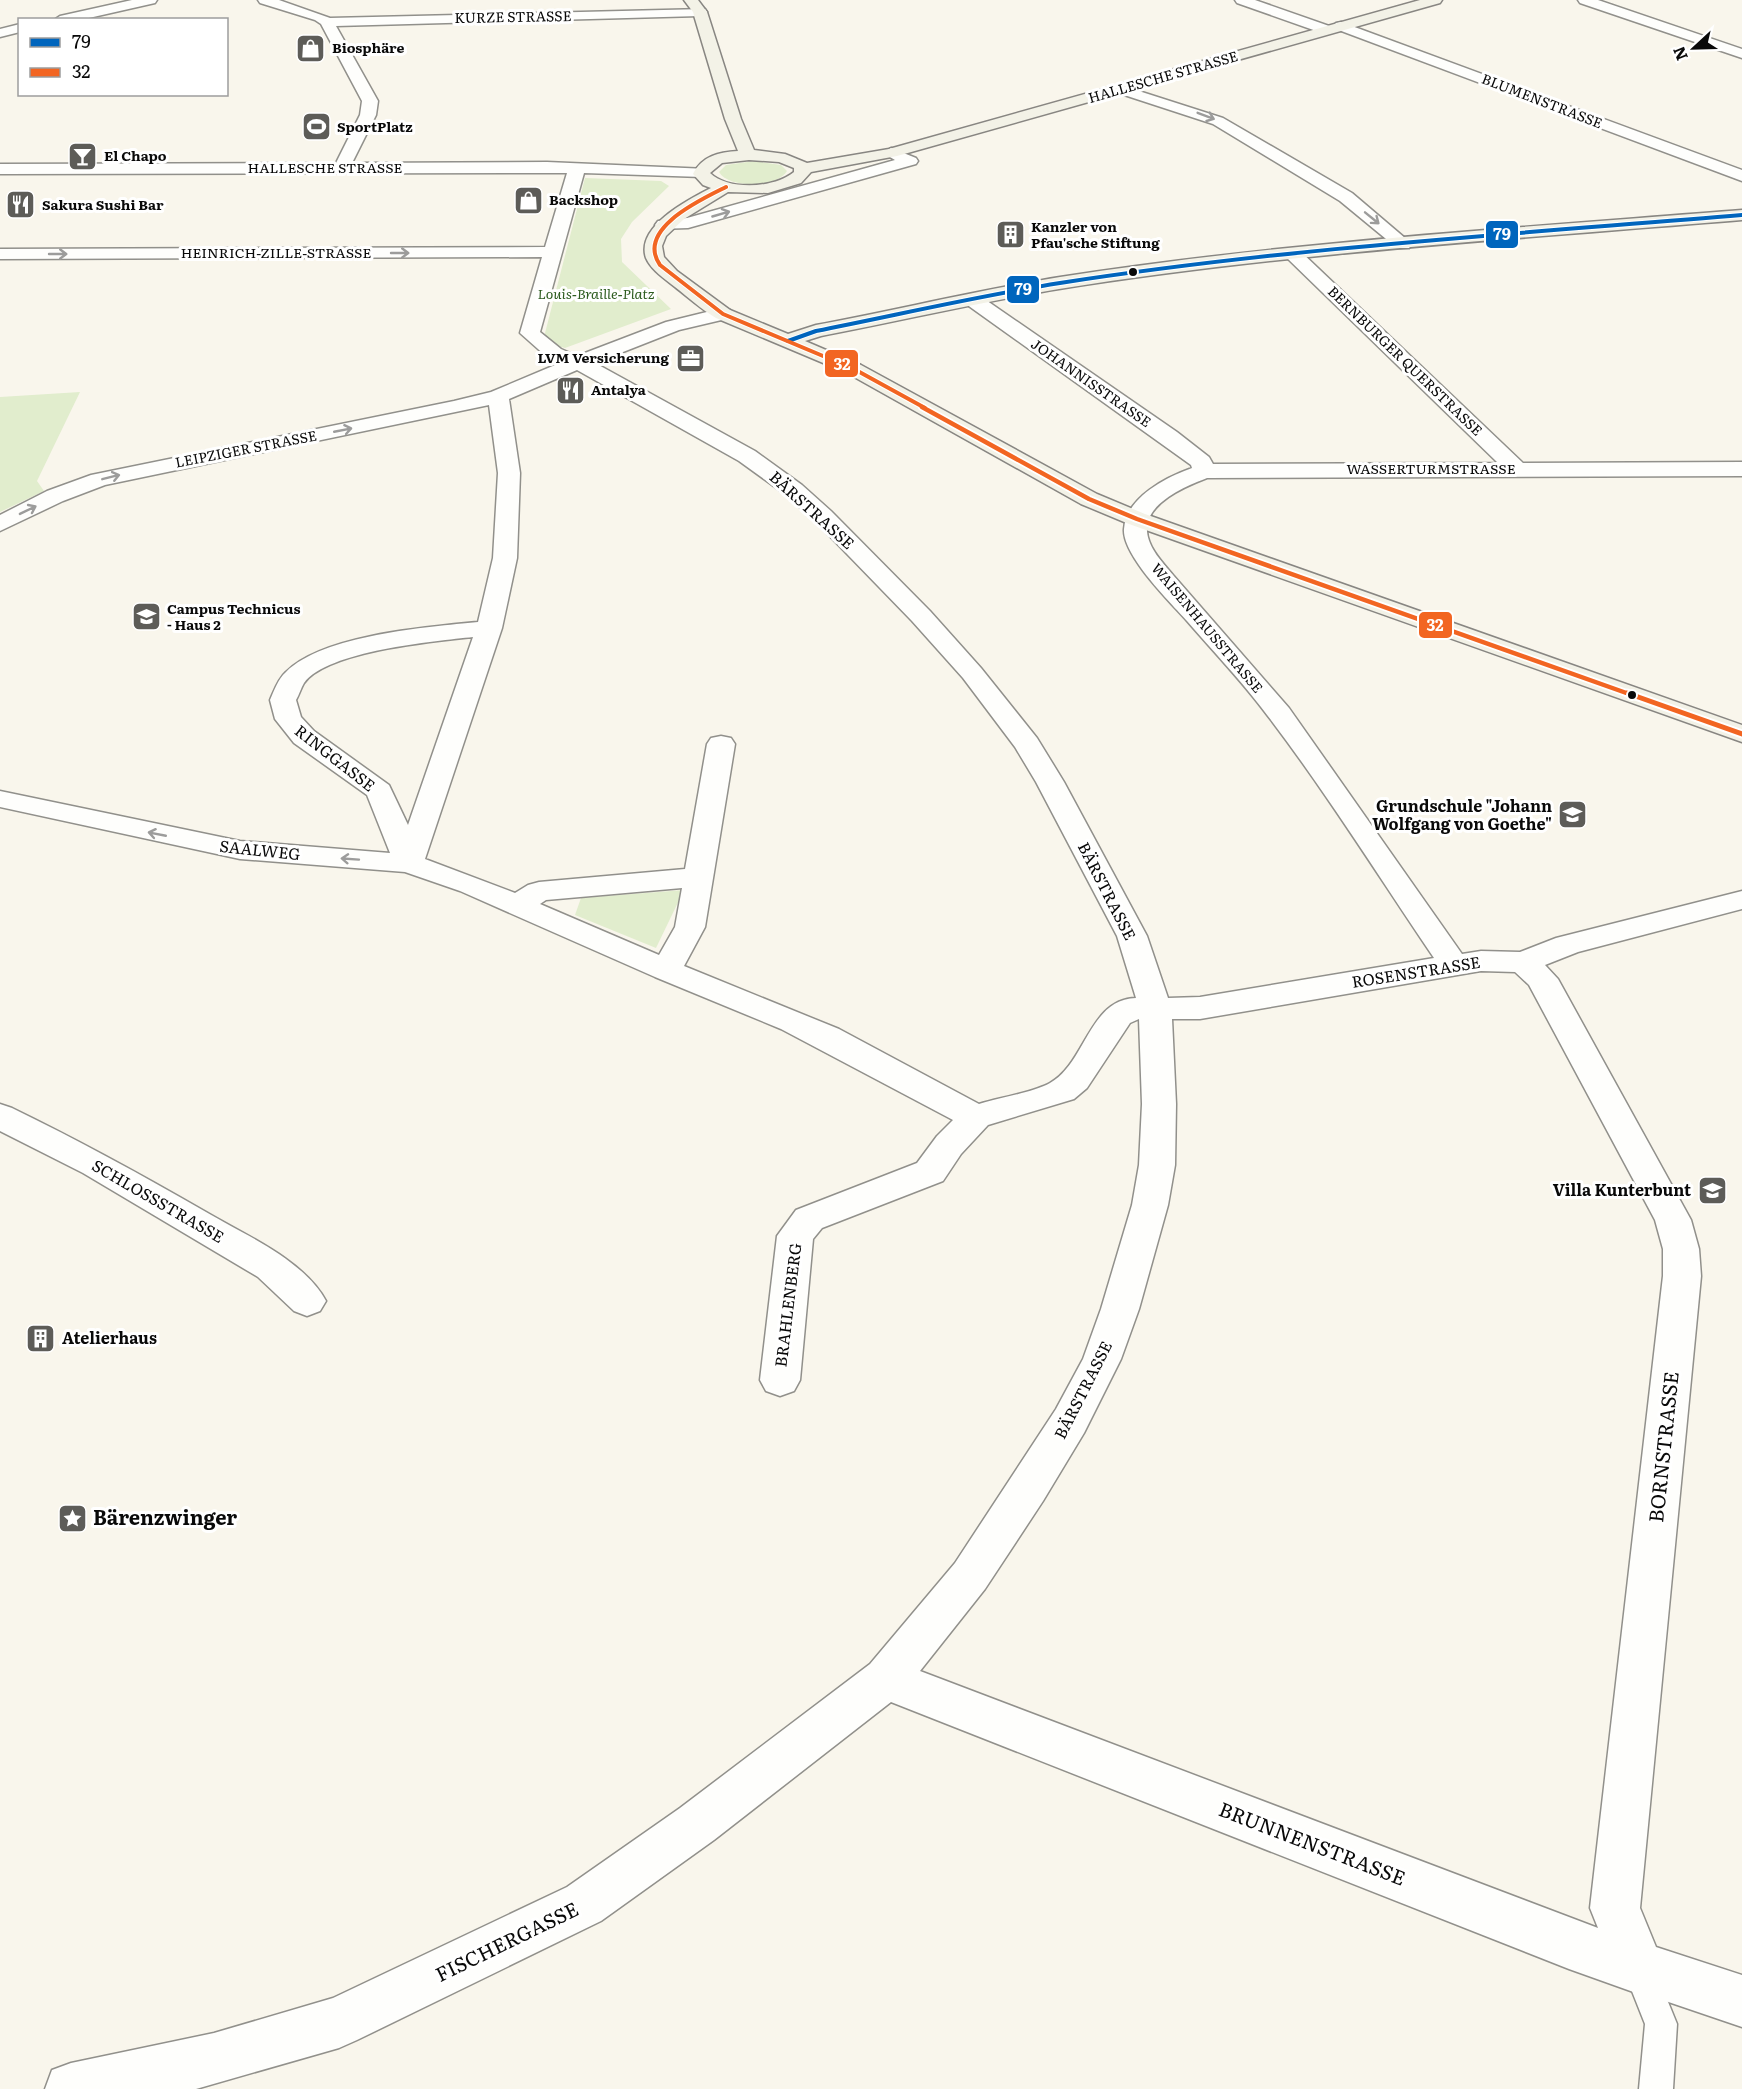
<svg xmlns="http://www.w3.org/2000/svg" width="1742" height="2089" font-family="Literata,serif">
<rect width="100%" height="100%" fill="#f9f6ec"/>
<!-- green -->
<g fill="#e1edcd">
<path d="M 754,161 L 781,165 L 787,171 C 777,188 729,189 719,172 L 726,165 Z"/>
<path d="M 585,178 L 661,181 L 669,186 L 632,222 L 621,239 L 622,262 L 671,309 L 565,348 L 554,345 L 544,337 Z"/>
<path d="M 80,392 L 37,481 L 44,491 L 0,512 L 0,397 Z"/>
<path d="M 684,890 L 656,948 L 575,915 L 581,898 Z"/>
</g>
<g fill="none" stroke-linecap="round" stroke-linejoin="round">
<defs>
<path id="lane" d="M 1640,1955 L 1651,1960 L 1677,2024 L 1673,2089 L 1639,2089 L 1645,2024 L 1624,1971 L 1629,1960 Z"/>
<g id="street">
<path d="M 132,0 L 157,0 L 155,3 L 80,20 L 54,20 L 60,16 Z"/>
<path d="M 258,0 L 279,0 L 330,18 L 705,9 L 707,12 L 700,16 L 336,26 L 378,101 L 376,115 L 352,163 L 547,162 L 708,169 L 710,172 L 708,175 L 702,177 L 584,173 L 540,332 L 561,349 L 577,356 L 666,322 L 723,308 L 730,310 L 733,314 L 730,318 L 679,330 L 595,363 L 755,451 L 802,485 L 831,511 L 930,611 L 981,668 L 1037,738 L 1064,782 L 1147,936 L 1168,998 L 1200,997 L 1434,958 C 1377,874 1323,787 1261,707 C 1238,677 1212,650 1187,621 C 1170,602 1122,555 1124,529 C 1126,497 1167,477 1192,468 L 1191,465 L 966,304 L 964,300 L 966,296 L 980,296 L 1177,432 L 1209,457 L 1213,464 L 1498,463 L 1287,258 L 1284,254 L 1287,250 L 1299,250 L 1523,463 L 1742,462 L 1742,476 L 1207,478 C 1186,486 1145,503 1147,531 C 1148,548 1163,563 1173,575 L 1289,708 L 1462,954 L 1481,951 L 1520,952 L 1556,938 L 1742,891 L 1742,909 L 1578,952 L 1545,965 L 1558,979 L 1691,1220 L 1699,1249 L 1701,1276 L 1640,1908 L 1656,1947 L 1742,1975 L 1742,2027 L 1642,1993 L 1639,1994 L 1569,1969 L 891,1702 L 714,1840 L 601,1921 L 357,2040 L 339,2048 L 196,2089 L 45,2089 L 52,2070 L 71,2063 L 214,2033 L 333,1998 L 567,1887 L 680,1808 L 870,1664 L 955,1563 L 1056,1409 L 1083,1359 L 1101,1309 L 1132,1205 L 1139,1165 L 1142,1104 L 1139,1019 L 1130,1023 L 1087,1088 L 1074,1099 L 988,1125 L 961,1154 L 943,1181 L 822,1228 L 813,1239 L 800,1380 L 794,1391 L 780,1396 L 766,1391 L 760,1380 L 777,1236 L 796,1210 L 917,1163 L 937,1136 L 953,1120 L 781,1029 L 655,977 L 460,891 L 405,872 L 240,859 L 0,807 L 0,791 L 240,841 L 390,853 L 367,795 L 294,743 L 275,719 L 270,700 C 274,691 278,679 286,672 C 323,635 427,627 478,622 L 493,558 L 498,473 L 489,405 L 105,485 L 63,501 L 0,531 L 0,515 L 47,491 L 91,475 L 454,401 L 491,392 L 560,363 L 547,357 L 520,333 L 542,257 L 0,259 L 0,249 L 545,247 L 567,173 L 0,174 L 0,164 L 336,163 L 360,115 L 362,101 L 321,24 L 315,20 L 260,3 ZM 577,370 L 739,461 L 786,495 L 815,521 L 912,621 L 963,678 L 1015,747 L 1036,782 L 1117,936 L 1136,998 C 1089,999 1086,1063 1050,1083 C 1034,1092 999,1098 979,1104 L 839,1029 L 684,966 L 705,927 L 735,744 L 731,738 L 721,736 L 711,738 L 707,744 L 685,869 L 539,882 L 528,885 L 515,893 L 425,859 L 502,628 L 517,558 L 520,473 L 509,399 ZM 473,637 L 408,825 L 389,785 L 314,731 L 301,717 L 296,700 C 299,695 301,688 304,683 C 327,651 435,641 473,637 ZM 682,888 L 675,927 L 659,955 L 540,904 L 546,900 ZM 1481,971 L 1515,972 L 1529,985 L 1655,1220 L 1663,1249 L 1663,1276 L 1590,1908 L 1598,1928 L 920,1671 L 985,1589 L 1043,1501 L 1084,1433 L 1121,1359 L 1139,1309 L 1168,1205 L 1175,1165 L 1176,1104 L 1172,1019 L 1200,1019 Z"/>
<path d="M 1235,0 L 1255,0 L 1332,27 L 1334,30 L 1327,34 L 1322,33 L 1237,3 Z"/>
<path d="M 1578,0 L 1598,0 L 1742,49 L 1742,58 L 1580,3 Z"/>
<path d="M 1341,22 L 1742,170 L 1742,181 L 1336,29 L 1334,26 L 1336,23 Z"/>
<path d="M 20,24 L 20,32 L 0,37 L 0,29 Z"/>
<path d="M 1120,85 L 1223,118 L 1352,193 L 1412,244 L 1409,248 L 1397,248 L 1340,201 L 1213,124 L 1115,92 L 1113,89 Z"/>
<path d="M 891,148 L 916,158 L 918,161 L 916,164 L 688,228 L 658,229 L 655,225 L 658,221 L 687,218 L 895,160 L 883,153 Z"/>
<path d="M 0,1104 L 12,1108 C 78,1140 142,1175 206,1212 C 245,1235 304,1260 326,1301 L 320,1311 L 307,1316 L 294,1311 L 258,1277 L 83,1173 L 0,1131 Z"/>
</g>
<path id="secondary" d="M 684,0 L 698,0 L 707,12 L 741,119 L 754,150 L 785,154 L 807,163 L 889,149 L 1420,0 L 1442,0 L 1440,3 L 897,156 L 811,172 L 801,183 L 768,193 L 728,192 L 684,219 L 666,236 L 662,246 L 664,257 L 677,271 L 730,310 L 788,334 L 816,325 C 897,310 978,290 1060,277 C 1286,242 1514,228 1742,210 L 1742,220 C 1514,239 1285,253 1059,289 C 979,302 900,321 821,336 L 805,341 L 861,365 L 1097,494 L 1145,514 L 1742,725 L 1742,742 L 1129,524 L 1081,504 L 847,373 L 716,318 C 701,309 689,298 675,287 C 665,279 651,270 646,258 C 635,226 690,199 711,188 L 703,185 L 693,174 C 702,156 719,152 738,151 L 725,119 L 693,12 ZM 749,160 L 779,162 L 794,168 L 794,172 C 775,188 729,191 710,173 L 722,163 Z"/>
</defs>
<!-- lane casing -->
<use href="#lane" stroke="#91908b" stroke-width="3"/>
<!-- street casing -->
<use href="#street" stroke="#91908b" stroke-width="3"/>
<!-- secondary casing -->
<use href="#secondary" stroke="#888682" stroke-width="3"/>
<!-- lane -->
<use href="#lane" fill="#fefefc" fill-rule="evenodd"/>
<!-- street -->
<use href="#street" fill="#fefefc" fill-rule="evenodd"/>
<!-- secondary -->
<use href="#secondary" fill="#f3f2e7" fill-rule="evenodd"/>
<defs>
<path id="bus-1" d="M 788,341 L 816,331 C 897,315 978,296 1060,283 C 1286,248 1514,234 1742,215"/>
<path id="bus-2-far2" d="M 726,187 C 702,199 635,229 660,265 L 723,314 L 854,369 L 925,408"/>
<path id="bus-2-far1" d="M 922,407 L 1089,499 L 1137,519 L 1632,695"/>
<path id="bus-2" d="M 1627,693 L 1742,734"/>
</defs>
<!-- bus-1 casing -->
<use href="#bus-1" stroke="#fff" stroke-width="6"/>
<!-- bus-2-far2 casing -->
<use href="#bus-2-far2" stroke="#fff" stroke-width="6"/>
<!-- bus-2-far1 casing -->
<use href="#bus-2-far1" stroke="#fff" stroke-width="8"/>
<!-- bus-2 casing -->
<use href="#bus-2" stroke="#fff" stroke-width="9"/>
<!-- bus-1 -->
<use href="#bus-1" stroke="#0065bd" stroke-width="4"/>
<!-- bus-2-far2 -->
<use href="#bus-2-far2" stroke="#f26522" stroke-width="4"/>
<!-- bus-2-far1 -->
<use href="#bus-2-far1" stroke="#f26522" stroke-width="4.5"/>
<!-- bus-2 -->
<use href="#bus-2" stroke="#f26522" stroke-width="5"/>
</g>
<!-- one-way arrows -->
<defs><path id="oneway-shaft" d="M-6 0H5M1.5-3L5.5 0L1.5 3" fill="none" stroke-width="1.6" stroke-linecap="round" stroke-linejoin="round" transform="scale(1.5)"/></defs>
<g stroke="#9c9c9b">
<use href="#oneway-shaft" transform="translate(1206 116) rotate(21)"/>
<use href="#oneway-shaft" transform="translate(721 214) rotate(-16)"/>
<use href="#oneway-shaft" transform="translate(1372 218) rotate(39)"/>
<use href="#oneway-shaft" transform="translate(400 253)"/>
<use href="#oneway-shaft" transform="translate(58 254)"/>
<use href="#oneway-shaft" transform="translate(343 430) rotate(-11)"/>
<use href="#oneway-shaft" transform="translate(111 477) rotate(-14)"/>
<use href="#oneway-shaft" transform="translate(28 510) rotate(-26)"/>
<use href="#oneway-shaft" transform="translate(157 834) rotate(-169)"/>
<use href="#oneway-shaft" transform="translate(350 859) rotate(-176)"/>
</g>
<!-- icons -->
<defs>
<symbol id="shop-square" viewBox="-11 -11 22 22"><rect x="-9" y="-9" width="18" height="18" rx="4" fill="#5d5c58" stroke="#fff"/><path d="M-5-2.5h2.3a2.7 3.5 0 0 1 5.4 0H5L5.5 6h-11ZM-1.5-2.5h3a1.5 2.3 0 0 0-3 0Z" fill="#fff"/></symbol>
<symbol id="stadium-square" viewBox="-11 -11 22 22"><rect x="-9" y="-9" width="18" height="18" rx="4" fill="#5d5c58" stroke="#fff"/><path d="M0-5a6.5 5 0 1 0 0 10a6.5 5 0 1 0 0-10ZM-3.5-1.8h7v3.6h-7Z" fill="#fff"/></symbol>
<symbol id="bar-square" viewBox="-11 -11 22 22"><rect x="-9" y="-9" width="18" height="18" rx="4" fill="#5d5c58" stroke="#fff"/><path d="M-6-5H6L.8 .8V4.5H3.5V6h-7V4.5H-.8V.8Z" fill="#fff"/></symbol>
<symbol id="restaurant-square" viewBox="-11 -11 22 22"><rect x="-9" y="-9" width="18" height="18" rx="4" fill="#5d5c58" stroke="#fff"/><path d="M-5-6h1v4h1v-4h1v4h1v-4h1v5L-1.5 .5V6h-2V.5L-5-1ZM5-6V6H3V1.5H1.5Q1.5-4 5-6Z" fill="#fff"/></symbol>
<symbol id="building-square" viewBox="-11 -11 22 22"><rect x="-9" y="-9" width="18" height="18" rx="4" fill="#5d5c58" stroke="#fff"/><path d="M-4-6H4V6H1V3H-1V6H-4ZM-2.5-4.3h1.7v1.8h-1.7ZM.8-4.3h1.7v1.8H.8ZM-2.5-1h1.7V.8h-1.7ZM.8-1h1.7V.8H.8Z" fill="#fff"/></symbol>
<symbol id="office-square" viewBox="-11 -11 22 22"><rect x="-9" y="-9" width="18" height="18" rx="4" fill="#5d5c58" stroke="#fff"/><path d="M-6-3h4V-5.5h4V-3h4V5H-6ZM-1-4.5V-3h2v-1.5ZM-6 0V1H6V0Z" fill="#fff"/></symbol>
<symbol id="school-square" viewBox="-11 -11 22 22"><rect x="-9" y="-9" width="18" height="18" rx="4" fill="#5d5c58" stroke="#fff"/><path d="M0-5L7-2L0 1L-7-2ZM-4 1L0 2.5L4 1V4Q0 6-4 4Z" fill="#fff"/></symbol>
<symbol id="sight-square" viewBox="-11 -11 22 22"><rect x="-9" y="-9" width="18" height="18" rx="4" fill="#5d5c58" stroke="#fff"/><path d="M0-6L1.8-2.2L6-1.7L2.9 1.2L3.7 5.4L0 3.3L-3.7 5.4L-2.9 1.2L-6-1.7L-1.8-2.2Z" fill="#fff"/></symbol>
</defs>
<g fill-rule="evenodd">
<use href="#shop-square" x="294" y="32" width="33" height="33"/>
<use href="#stadium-square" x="300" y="110" width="33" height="33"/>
<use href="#bar-square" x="66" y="140" width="33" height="33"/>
<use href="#shop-square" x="512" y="184" width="33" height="33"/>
<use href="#restaurant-square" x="4" y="188" width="33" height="33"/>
<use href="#building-square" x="994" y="218" width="33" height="33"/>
<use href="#office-square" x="674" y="342" width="33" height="33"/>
<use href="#restaurant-square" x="554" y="374" width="33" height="33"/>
<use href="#school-square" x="130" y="600" width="33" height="33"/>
<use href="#school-square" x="1556" y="798" width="33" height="33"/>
<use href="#school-square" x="1696" y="1174" width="33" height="33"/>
<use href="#building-square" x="24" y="1322" width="33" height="33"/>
<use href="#sight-square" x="56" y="1502" width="33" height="33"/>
</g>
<!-- markers -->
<g fill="#090909" stroke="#fff" stroke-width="2">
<circle cx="1133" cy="272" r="5"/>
<circle cx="1632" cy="695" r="5"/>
</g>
<g text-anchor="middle" stroke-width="6" stroke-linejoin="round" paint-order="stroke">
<!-- far-street labels -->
<g font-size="14" fill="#090909" stroke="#fff">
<text transform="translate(513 17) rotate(-1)" y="5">KURZE STRASSE</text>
<text transform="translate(1163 77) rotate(-16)" y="5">HALLESCHE STRASSE</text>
<text transform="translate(1542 101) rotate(21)" y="5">BLUMENSTRASSE</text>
<text x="325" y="173">HALLESCHE STRASSE</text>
<text x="276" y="258">HEINRICH-ZILLE-STRASSE</text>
<text transform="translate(1405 361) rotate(44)" y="5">BERNBURGER QUERSTRASSE</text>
<text transform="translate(1091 383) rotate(35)" y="5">JOHANNISSTRASSE</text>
<text transform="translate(246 449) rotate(-11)" y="5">LEIPZIGER STRASSE</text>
<text x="1431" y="474">WASSERTURMSTRASSE</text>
<text transform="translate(1207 628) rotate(50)" y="5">WAISENHAUSSTRASSE</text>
</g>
<!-- far-poi labels -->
<g font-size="14" font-weight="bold" fill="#090909" stroke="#fff" text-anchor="start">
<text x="332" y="53">Biosphäre</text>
<text x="337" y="132">SportPlatz</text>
<text x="104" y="161">El Chapo</text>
<text x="549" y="205">Backshop</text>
<text x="42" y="210">Sakura Sushi Bar</text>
<text x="1031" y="232">Kanzler von<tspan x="1031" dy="16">Pfau'sche Stiftung</tspan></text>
<text x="669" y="363" text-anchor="end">LVM Versicherung</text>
<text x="591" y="395">Antalya</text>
<text x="167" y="614">Campus Technicus<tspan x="167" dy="16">- Haus 2</tspan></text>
</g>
<!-- far-park labels -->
<g font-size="14" font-style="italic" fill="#2d5c1f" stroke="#fff">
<text x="596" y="299">Louis-Braille-Platz</text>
</g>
<!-- street labels -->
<g font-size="16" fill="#090909" stroke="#fff">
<text transform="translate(812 510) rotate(42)" y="6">BÄRSTRASSE</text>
<text transform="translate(335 758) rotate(38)" y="6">RINGGASSE</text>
<text transform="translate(260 850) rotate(6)" y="6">SAALWEG</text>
<text transform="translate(1107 891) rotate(63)" y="6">BÄRSTRASSE</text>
<text transform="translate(1416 972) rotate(-9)" y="6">ROSENSTRASSE</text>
<text transform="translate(158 1201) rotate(30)" y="6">SCHLOSSSTRASSE</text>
<text transform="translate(788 1305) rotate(-83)" y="6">BRAHLENBERG</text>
<text transform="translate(1083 1390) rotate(-63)" y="6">BÄRSTRASSE</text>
</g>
<!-- poi labels -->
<g font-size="16" font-weight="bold" fill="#090909" stroke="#fff" text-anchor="end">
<text x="1552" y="812">Grundschule "Johann<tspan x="1552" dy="18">Wolfgang von Goethe"</tspan></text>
<text x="1691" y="1196">Villa Kunterbunt</text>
<text x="62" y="1344" text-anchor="start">Atelierhaus</text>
</g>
<!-- near-street labels -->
<g font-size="20" fill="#090909" stroke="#fff">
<text transform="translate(1664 1447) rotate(-84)" y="7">BORNSTRASSE</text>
<text transform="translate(1312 1844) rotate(21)" y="7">BRUNNENSTRASSE</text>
<text transform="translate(507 1942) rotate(-26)" y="7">FISCHERGASSE</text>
</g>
<!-- near-poi labels -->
<g font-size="20" font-weight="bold" fill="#090909" stroke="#fff" text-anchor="start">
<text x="93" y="1525">Bärenzwinger</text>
</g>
</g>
<g stroke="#fff" stroke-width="2">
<rect x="1485" y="220" width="34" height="29" rx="6" fill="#0065bd"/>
<rect x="1006" y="275" width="34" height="29" rx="6" fill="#0065bd"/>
<rect x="824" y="349" width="35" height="29" rx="6" fill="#f26522"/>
<rect x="1418" y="611" width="35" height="28" rx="6" fill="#f26522"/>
</g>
<g font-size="16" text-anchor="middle" font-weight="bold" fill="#fff">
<text x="1502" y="240">79</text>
<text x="1023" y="295">79</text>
<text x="842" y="370">32</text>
<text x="1435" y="631">32</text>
</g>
<!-- legend -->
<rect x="18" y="18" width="210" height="78" fill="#ffffff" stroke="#9d9d9d" stroke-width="1.5"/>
<rect x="30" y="38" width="30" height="9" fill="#0065bd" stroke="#9d9d9d" stroke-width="1.5"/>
<text x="72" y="48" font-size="18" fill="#090909">79</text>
<rect x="30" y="68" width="30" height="9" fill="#f26522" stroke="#9d9d9d" stroke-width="1.5"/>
<text x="72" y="78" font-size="18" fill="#090909">32</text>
<!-- north arrow -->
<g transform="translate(1694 48) rotate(248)" stroke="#ffffff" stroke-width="4.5" paint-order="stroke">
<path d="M0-4.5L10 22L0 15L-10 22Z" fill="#090909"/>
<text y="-9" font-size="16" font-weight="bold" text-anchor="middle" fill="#090909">N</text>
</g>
</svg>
